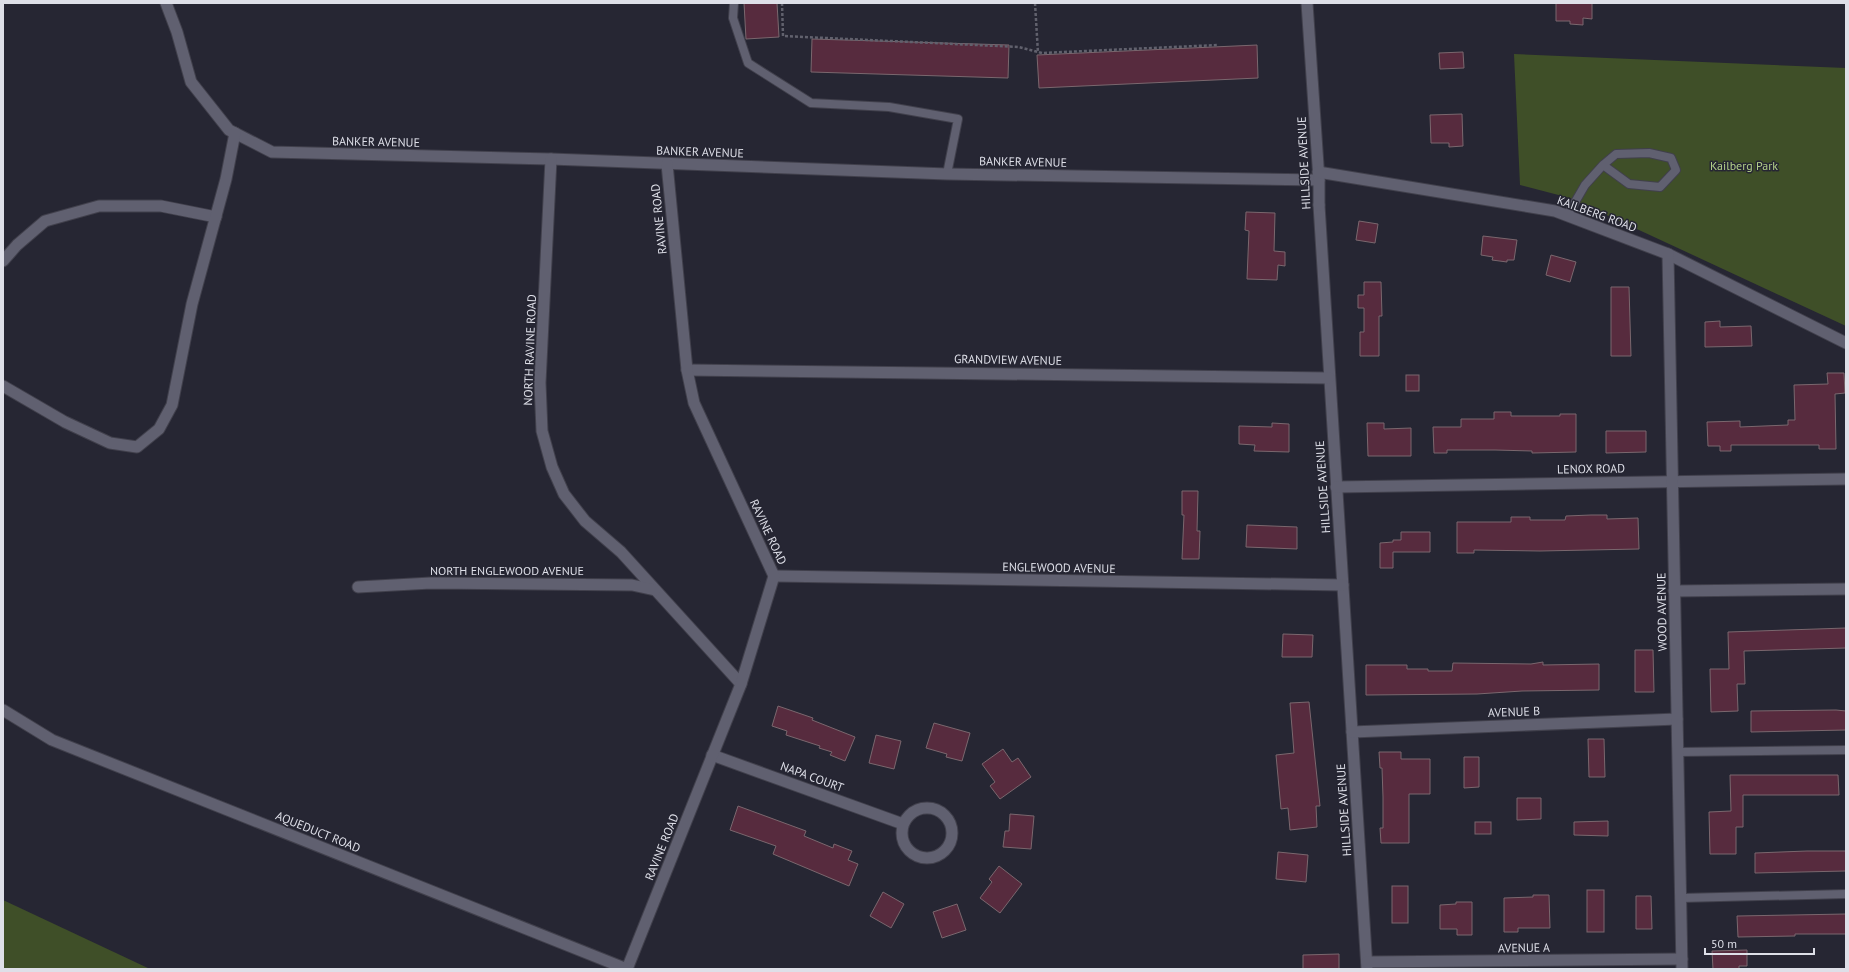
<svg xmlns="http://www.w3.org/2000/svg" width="1849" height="972" font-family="'PT Sans',sans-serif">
<rect width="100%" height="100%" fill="#262633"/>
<!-- green -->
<g fill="#3f4f28">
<path d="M 1514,54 L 1846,68 L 1846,326 L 1570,198 L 1520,185 Z"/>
<path d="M 3,900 L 150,969 L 3,969 Z"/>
</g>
<!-- building -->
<g fill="#572b3e" stroke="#7a676e">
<path d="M 744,3 L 777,3 L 779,37 L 746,39 Z"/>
<path d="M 1556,3 L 1592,3 L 1592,19 L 1583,18 L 1583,25 L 1570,24 L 1570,21 L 1556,21 Z"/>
<path d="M 812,39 L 1009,45 L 1008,78 L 811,72 Z"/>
<path d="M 1257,45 L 1258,78 L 1039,88 L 1037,55 Z"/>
<path d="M 1463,52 L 1464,68 L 1440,69 L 1439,53 Z"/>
<path d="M 1462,114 L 1463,146 L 1449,147 L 1449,143 L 1431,143 L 1430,115 Z"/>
<path d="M 1246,212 L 1275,213 L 1274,251 L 1285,252 L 1285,266 L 1278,265 L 1277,280 L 1247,279 L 1249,231 L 1245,230 Z"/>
<path d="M 1359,221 L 1378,224 L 1375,243 L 1356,240 Z"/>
<path d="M 1483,236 L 1517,240 L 1514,260 L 1507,260 L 1507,262 L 1492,260 L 1493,257 L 1481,255 Z"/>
<path d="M 1551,255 L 1576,262 L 1570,282 L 1546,275 Z"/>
<path d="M 1364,282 L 1381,282 L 1382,316 L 1379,316 L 1379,356 L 1360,356 L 1360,332 L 1364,332 L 1364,308 L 1358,308 L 1358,295 L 1364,295 Z"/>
<path d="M 1611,287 L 1629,287 L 1631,356 L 1611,356 Z"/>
<path d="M 1720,321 L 1720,327 L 1751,326 L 1752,346 L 1705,347 L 1705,322 Z"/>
<path d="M 1827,373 L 1844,373 L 1845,393 L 1835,394 L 1836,449 L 1819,449 L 1819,445 L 1731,445 L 1731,451 L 1720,451 L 1720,446 L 1708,446 L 1707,422 L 1740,421 L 1740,427 L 1788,425 L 1788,420 L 1795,420 L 1794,385 L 1828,384 Z"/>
<rect x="1406" y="375" width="13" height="16"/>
<path d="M 1494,412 L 1511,412 L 1511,416 L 1560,416 L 1560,414 L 1576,414 L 1576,452 L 1532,453 L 1532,451 L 1495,450 L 1447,450 L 1447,453 L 1434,453 L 1433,427 L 1461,427 L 1461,419 L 1494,419 Z"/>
<path d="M 1272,423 L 1289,424 L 1289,452 L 1254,451 L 1255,445 L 1239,444 L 1239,426 L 1272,427 Z"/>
<path d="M 1367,423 L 1384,423 L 1384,429 L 1411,428 L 1411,456 L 1368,456 Z"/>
<path d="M 1606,431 L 1646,431 L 1646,452 L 1606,453 Z"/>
<path d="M 1182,491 L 1198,491 L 1197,531 L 1200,531 L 1199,559 L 1182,559 L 1184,515 L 1182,515 Z"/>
<path d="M 1591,515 L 1607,515 L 1607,519 L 1638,518 L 1639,549 L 1540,551 L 1474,550 L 1474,553 L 1457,553 L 1457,522 L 1511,522 L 1511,517 L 1530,517 L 1530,520 L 1565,520 L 1566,516 Z"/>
<path d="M 1247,525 L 1297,527 L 1297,549 L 1246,547 Z"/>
<path d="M 1401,532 L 1430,532 L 1430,552 L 1393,552 L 1393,568 L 1380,568 L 1380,543 L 1393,542 L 1393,540 L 1401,540 Z"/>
<path d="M 1846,628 L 1846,648 L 1744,651 L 1745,684 L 1737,684 L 1738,711 L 1711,712 L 1710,669 L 1729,669 L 1728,632 Z"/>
<path d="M 1283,634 L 1313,635 L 1312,657 L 1282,657 Z"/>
<path d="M 1635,650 L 1653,650 L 1654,692 L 1635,692 Z"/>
<path d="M 1543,662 L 1543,665 L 1599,664 L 1599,690 L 1522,691 L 1477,694 L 1366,695 L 1366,665 L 1407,665 L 1407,669 L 1428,669 L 1428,671 L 1452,671 L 1453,663 L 1531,664 Z"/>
<path d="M 1309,702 L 1320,806 L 1316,806 L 1317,827 L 1290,830 L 1288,808 L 1281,809 L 1276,755 L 1294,753 L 1290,703 Z"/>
<path d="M 778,706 L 813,718 L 812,720 L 855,737 L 845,761 L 830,755 L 832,752 L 819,748 L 820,746 L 786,735 L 787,731 L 772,726 Z"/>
<path d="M 1836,710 L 1846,711 L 1846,730 L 1751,732 L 1751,711 Z"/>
<path d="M 934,723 L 970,733 L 962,761 L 946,757 L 947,754 L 926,748 Z"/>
<path d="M 876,735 L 901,741 L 894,769 L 869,763 Z"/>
<path d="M 1588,739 L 1604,739 L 1605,777 L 1589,777 Z"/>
<path d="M 1003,749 L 1012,762 L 1018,758 L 1031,777 L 1000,799 L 990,786 L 995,782 L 982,764 Z"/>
<path d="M 1379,752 L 1401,752 L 1401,759 L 1430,759 L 1430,794 L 1409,794 L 1409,843 L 1381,843 L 1380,828 L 1383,828 L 1383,797 L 1382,768 L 1380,768 Z"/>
<path d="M 1464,757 L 1479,757 L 1479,787 L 1464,788 Z"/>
<path d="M 1730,775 L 1838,775 L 1839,795 L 1743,795 L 1743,827 L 1736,827 L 1736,854 L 1710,854 L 1709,812 L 1731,811 Z"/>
<path d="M 1517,798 L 1541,798 L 1541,819 L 1517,820 Z"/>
<path d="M 738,806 L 806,831 L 804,836 L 833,848 L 834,844 L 852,851 L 848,860 L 858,864 L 849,886 L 773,854 L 776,846 L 730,830 Z"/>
<path d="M 1010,814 L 1034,816 L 1031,849 L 1003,847 L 1005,831 L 1009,831 Z"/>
<path d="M 1608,821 L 1608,836 L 1574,835 L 1574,822 Z"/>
<rect x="1475" y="822" width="16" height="12"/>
<path d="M 1807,851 L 1846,851 L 1846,871 L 1755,873 L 1755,853 Z"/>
<path d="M 1278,852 L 1308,855 L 1306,882 L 1276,879 Z"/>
<path d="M 999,866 L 1022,884 L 1000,913 L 980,898 L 992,882 L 989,879 Z"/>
<rect x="1392" y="886" width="16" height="37"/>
<rect x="1587" y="890" width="17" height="42"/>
<path d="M 883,892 L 904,904 L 891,928 L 870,916 Z"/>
<path d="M 1533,895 L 1549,895 L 1550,928 L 1518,928 L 1518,932 L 1504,932 L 1504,898 L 1533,897 Z"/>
<path d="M 1636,896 L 1651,896 L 1652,929 L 1636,929 Z"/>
<path d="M 1456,902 L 1472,902 L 1472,935 L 1457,935 L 1457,929 L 1440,929 L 1440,905 L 1456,904 Z"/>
<path d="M 957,904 L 966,930 L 942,938 L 933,912 Z"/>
<path d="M 1846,914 L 1846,934 L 1795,934 L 1795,936 L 1738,937 L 1737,916 Z"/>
<path d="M 1747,950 L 1747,966 L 1739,966 L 1739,969 L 1713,969 L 1712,951 Z"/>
<path d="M 1339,954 L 1339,969 L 1303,969 L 1303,955 Z"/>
</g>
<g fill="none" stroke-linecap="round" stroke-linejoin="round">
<defs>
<g id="service">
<path d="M 734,3 L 733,18 L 748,63 L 811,103 L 889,107 L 958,119 L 947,174"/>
<path d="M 1567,216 L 1585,185 L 1603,165 L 1629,184 L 1660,187 L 1676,170 L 1671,158 L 1649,153 L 1616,154 L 1603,165"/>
<path d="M 1678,752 L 1846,750"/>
<path d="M 1681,898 L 1846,894"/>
</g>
<g id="minor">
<path d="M 166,3 L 177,32 L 191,82 L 229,130 L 272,152 L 551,159 L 947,174 L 1319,180"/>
<path d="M 551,159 L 540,383 L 542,431 L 552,467 L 564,494 L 585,521 L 621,552 L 741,684"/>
<path d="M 1319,205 L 1367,969"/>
<path d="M 1668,254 L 1846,343"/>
<path d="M 3,261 L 17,245 L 45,221 L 99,206 L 161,206 L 216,217"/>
<path d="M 687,370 L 1329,378"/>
<path d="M 3,386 L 65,422 L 110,443 L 137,447 L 159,429 L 172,405 L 192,304 L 226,179 L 235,133"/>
<path d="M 1336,487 L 1846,479"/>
<path d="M 774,576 L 1343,585"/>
<path d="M 358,587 L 431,583 L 632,585 L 655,590"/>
<path d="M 1674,591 L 1846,589"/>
<path d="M 1352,732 L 1677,719"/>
<path d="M 712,755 L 903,824"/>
<circle cx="927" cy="833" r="25"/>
<path d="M 1367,962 L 1682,959"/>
<path d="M 627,969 L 741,684 L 774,576 L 694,403 L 687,370 L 667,164"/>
</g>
<g id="tertiary">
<path d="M 1307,3 L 1319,180 L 1319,205"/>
<path d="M 1318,172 L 1555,211 L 1668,254 L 1682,969"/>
<path d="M 3,710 L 52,740 L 627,969"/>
</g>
</defs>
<!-- service casing -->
<use href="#service" stroke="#41404c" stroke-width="10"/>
<!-- minor casing -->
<use href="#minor" stroke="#41404c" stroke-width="13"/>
<!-- tertiary casing -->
<use href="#tertiary" stroke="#41404c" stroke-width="13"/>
<!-- path -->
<g stroke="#61616d" stroke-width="2.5" stroke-dasharray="3 2" stroke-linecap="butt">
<path d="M 782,3 L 783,36 L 1019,47 L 1042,53 L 1218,45"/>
<path d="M 1035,3 L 1038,53"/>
</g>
<!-- service -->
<use href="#service" stroke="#606070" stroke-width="8"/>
<!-- minor -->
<use href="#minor" stroke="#606070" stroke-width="11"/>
<!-- tertiary -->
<use href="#tertiary" stroke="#606070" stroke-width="11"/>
</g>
<g text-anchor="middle" stroke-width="3" stroke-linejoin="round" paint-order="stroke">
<!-- street labels -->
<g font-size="12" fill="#dedfe8" stroke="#262633">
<text transform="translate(376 142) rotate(1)" y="4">BANKER AVENUE</text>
<text transform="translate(700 152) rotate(2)" y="4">BANKER AVENUE</text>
<text transform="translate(1023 162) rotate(1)" y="4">BANKER AVENUE</text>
<text transform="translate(1304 163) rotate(-93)" y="4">HILLSIDE AVENUE</text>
<text transform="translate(1597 214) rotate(20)" y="4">KAILBERG ROAD</text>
<text transform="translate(659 219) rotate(-96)" y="4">RAVINE ROAD</text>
<text transform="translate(530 350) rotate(-88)" y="4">NORTH RAVINE ROAD</text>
<text transform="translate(1008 360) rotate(1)" y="4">GRANDVIEW AVENUE</text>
<text transform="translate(1591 469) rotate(-1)" y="4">LENOX ROAD</text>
<text transform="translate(1323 487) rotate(-94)" y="4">HILLSIDE AVENUE</text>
<text transform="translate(768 532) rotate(65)" y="4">RAVINE ROAD</text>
<text transform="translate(1059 568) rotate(1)" y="4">ENGLEWOOD AVENUE</text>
<text x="507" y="575">NORTH ENGLEWOOD AVENUE</text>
<text transform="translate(1662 612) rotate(-91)" y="4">WOOD AVENUE</text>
<text transform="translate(1514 712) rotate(-2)" y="4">AVENUE B</text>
<text transform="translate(812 777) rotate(20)" y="4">NAPA COURT</text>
<text transform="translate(1344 810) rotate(-94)" y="4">HILLSIDE AVENUE</text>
<text transform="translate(318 832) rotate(22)" y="4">AQUEDUCT ROAD</text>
<text transform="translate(662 847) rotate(-68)" y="4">RAVINE ROAD</text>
<text transform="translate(1524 948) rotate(-1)" y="4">AVENUE A</text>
</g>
<!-- park labels -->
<g font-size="12" fill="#b3d089" stroke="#262633">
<text x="1744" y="170">Kailberg Park</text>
</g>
</g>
<!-- border -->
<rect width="1849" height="972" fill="none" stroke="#dedfe8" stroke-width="8"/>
<!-- scale -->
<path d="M1705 948v6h109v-6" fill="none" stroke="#dedfe8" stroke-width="2"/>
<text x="1711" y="948" font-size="12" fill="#dedfe8" stroke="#262633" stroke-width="3" paint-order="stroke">50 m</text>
</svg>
